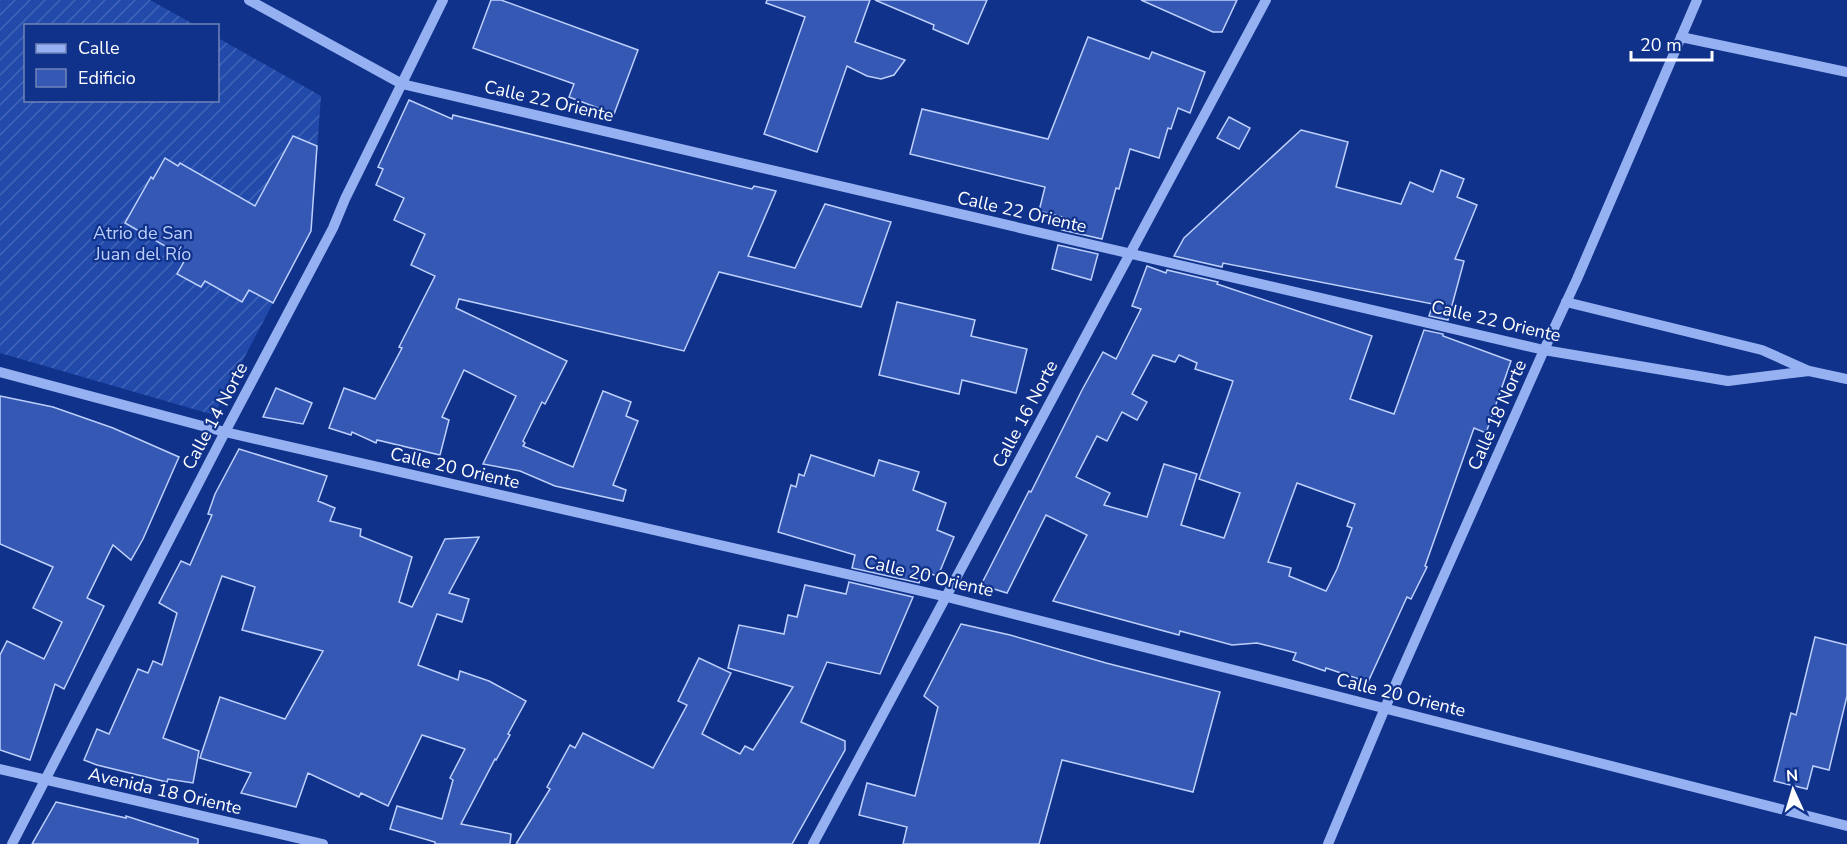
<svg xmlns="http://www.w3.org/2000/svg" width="1847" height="844" font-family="'Nunito Sans',sans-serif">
<defs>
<pattern id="garden-furrows" width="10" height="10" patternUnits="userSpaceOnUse" patternTransform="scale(1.5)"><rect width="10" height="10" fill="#214aab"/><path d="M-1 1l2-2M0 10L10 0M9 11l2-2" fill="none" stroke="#4265b8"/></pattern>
</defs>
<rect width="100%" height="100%" fill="#10328b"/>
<!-- garden -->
<path fill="url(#garden-furrows)" d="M 0,0 L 150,0 L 195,25 L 26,26 L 26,100 L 218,100 L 218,38 L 321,96 L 311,231 L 214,415 L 0,353 Z"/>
<!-- building -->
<g fill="#3458b3" stroke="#bdd0fd" stroke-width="1.5" fill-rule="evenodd">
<path d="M 491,0 L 501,0 L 638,50 L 614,114 L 569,97 L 574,84 L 473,48 Z"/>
<path d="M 767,0 L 870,0 L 855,42 L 905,60 L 894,75 L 881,79 L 867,76 L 847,66 L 817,152 L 764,134 L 805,17 L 766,3 Z"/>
<path d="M 875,0 L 987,0 L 968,44 L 933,29 L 934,25 Z"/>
<path d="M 1141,0 L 1237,0 L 1222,32 L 1213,32 Z"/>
<path d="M 1088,37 L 1149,59 L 1152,52 L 1205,72 L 1190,113 L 1178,108 L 1171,129 L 1168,128 L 1159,158 L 1130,149 L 1119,189 L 1116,188 L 1102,239 L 1062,230 L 1066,218 L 1039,211 L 1045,187 L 910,154 L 922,109 L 1048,139 Z"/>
<path d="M 409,100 L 452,119 L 453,115 L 752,189 L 754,186 L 776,191 L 748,256 L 795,268 L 825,204 L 891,222 L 861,307 L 719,272 L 684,351 L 459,299 L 456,308 L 567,361 L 545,404 L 542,402 L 523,441 L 525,443 L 523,446 L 573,467 L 603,391 L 631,402 L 626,416 L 638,421 L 613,485 L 626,490 L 623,501 L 555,486 L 520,471 L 483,464 L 516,396 L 464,370 L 442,417 L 449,420 L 440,455 L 377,440 L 376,443 L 352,432 L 351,435 L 329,428 L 344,388 L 375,399 L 402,348 L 399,347 L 435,276 L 411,265 L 425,234 L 394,220 L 404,198 L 376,185 L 383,169 L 378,167 Z"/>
<path d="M 1229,117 L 1250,128 L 1239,149 L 1217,138 Z"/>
<path d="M 1301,130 L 1348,142 L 1336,187 L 1401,204 L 1410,182 L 1433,192 L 1441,170 L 1464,179 L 1457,197 L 1477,205 L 1455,259 L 1464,261 L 1448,320 L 1429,316 L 1433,304 L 1223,263 L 1222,267 L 1174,256 L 1184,238 Z"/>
<path d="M 293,136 L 317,146 L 311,231 L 273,303 L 249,290 L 242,302 L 205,281 L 201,287 L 177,274 L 186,258 L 125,223 L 151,177 L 153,179 L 165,158 L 178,166 L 180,163 L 255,206 Z"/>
<path d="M 1058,245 L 1098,254 L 1091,280 L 1052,269 Z"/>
<path d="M 1147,266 L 1166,273 L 1167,270 L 1218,282 L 1217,284 L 1372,336 L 1350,399 L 1394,414 L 1424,330 L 1443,334 L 1443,336 L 1511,361 L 1486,433 L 1474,428 L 1425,566 L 1427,567 L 1411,599 L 1407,597 L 1368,682 L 1326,668 L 1325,671 L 1293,660 L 1296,653 L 1257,643 L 1232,645 L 1180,631 L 1179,635 L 1053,601 L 1087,535 L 1046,515 L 1007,593 L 981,585 L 1029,491 L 1031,492 L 1082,390 L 1103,352 L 1116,359 L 1141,309 L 1132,306 ZM 1153,355 L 1175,362 L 1179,355 L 1197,363 L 1195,369 L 1233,381 L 1199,479 L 1240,493 L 1224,538 L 1181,525 L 1197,474 L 1164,464 L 1147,517 L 1104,505 L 1110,493 L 1076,477 L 1097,436 L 1107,441 L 1122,412 L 1137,420 L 1147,402 L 1132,394 ZM 1297,483 L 1355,504 L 1347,526 L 1352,528 L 1337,569 L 1326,591 L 1289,576 L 1291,568 L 1268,562 Z"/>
<path d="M 897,302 L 975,320 L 971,336 L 1027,349 L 1016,393 L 962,380 L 959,394 L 879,375 Z"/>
<path d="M 276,388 L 312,403 L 303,424 L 263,417 Z"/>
<path d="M 0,396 L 53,407 L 113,428 L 179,457 L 143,539 L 131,560 L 113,545 L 87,598 L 104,606 L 64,689 L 55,684 L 30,760 L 0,750 L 0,655 L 7,641 L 44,659 L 62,622 L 33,608 L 53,567 L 0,544 Z"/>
<path d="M 239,449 L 327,476 L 318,501 L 335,508 L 330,521 L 361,529 L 360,536 L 412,557 L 399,602 L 412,607 L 445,539 L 479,537 L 449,593 L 469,599 L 462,622 L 437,614 L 418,665 L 458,680 L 460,671 L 489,681 L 526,701 L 508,734 L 510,735 L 496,760 L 495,759 L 461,824 L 511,834 L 510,844 L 435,844 L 435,842 L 390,829 L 397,806 L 442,819 L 453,780 L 450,778 L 465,749 L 422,735 L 388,806 L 361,793 L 359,797 L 308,773 L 296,807 L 241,793 L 251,773 L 200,758 L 220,697 L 285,719 L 323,651 L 242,630 L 255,587 L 222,576 L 163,738 L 199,751 L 193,783 L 168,779 L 167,782 L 97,765 L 84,760 L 97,729 L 109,734 L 138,669 L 148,673 L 153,661 L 162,665 L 177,613 L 159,603 L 181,561 L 190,565 L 212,515 L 208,514 L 215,494 Z"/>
<path d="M 811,455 L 874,476 L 879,460 L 919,472 L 913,490 L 946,503 L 937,530 L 954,537 L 938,576 L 924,572 L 919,583 L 852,568 L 855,555 L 778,532 L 791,485 L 796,487 L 799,474 L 804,476 Z"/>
<path d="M 849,582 L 913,597 L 880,674 L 827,662 L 801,722 L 845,741 L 845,750 L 792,844 L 516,844 L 550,789 L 547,787 L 570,745 L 575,748 L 583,733 L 653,768 L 687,705 L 678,701 L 699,658 L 731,673 L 702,734 L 740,754 L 745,746 L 753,750 L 793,687 L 728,668 L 739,625 L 784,634 L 788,615 L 797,617 L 805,585 L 846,594 Z"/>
<path d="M 961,624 L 1010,635 L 1106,663 L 1220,692 L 1193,792 L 1062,760 L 1039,844 L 903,844 L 907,827 L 859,815 L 867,783 L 915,796 L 938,707 L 924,696 Z"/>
<path d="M 1815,637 L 1847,645 L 1847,696 L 1829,770 L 1813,766 L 1807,789 L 1774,781 L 1791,713 L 1796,715 Z"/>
<path d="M 56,802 L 126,818 L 126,816 L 198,839 L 198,844 L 32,844 Z"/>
</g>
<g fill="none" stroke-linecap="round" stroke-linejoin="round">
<!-- minor -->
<g stroke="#96b1f2" stroke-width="10">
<path d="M 249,0 L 402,84 L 1544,350 L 1728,381 L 1809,371"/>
<path d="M 1681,37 L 1847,72"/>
<path d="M 1566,302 L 1762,350 L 1809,371 L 1847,379"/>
<path d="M 0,372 L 225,432 L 947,597 L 1847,826"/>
<path d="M 0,769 L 323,844"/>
<path d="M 12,844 L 225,432 L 333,228 L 345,199 L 443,0"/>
<path d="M 813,844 C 965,563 1114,280 1266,0"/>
<path d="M 1328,844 L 1385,708 L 1544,350 L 1577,279 L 1697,0"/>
</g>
</g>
<g text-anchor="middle" stroke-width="4.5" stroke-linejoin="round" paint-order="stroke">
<!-- street labels -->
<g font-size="18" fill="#fff" stroke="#10328b">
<text transform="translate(549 101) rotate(13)" y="6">Calle 22 Oriente</text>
<text transform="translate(1022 212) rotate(13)" y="6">Calle 22 Oriente</text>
<text transform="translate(1496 321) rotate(13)" y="6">Calle 22 Oriente</text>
<text transform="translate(1025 414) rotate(-62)" y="6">Calle 16 Norte</text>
<text transform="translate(1497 415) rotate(-66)" y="6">Calle 18 Norte</text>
<text transform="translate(215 416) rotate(-62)" y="6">Calle 14 Norte</text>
<text transform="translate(455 468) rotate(13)" y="6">Calle 20 Oriente</text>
<text transform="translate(929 576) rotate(13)" y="6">Calle 20 Oriente</text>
<text transform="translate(1401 695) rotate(14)" y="6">Calle 20 Oriente</text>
<text transform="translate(165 791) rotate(13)" y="6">Avenida 18 Oriente</text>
</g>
<!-- park labels -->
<g font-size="18" fill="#bdd0fd" stroke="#10328b">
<text x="143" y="239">Atrio de San<tspan x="143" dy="21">Juan del Río</tspan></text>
</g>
</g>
<!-- legend -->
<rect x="24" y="24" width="195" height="78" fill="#10328b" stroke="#7084b9" stroke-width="1.5"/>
<rect x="36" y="44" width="30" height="9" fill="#96b1f2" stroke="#7084b9" stroke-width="1.5"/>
<text x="78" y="54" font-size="18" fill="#ffffff">Calle</text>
<rect x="36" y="69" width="30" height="18" fill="#3458b3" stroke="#7084b9" stroke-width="1.5"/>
<text x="78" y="84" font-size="18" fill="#ffffff">Edificio</text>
<!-- north arrow -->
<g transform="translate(1793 790) rotate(356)" stroke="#10328b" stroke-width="4.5" paint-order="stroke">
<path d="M0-4.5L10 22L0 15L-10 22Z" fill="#ffffff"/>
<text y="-9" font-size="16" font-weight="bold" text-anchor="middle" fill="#ffffff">N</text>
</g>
<!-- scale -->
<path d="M1631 51v9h81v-9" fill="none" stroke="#ffffff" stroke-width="3"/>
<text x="1640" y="51" font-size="18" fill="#ffffff" stroke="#10328b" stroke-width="4.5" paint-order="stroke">20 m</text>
</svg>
